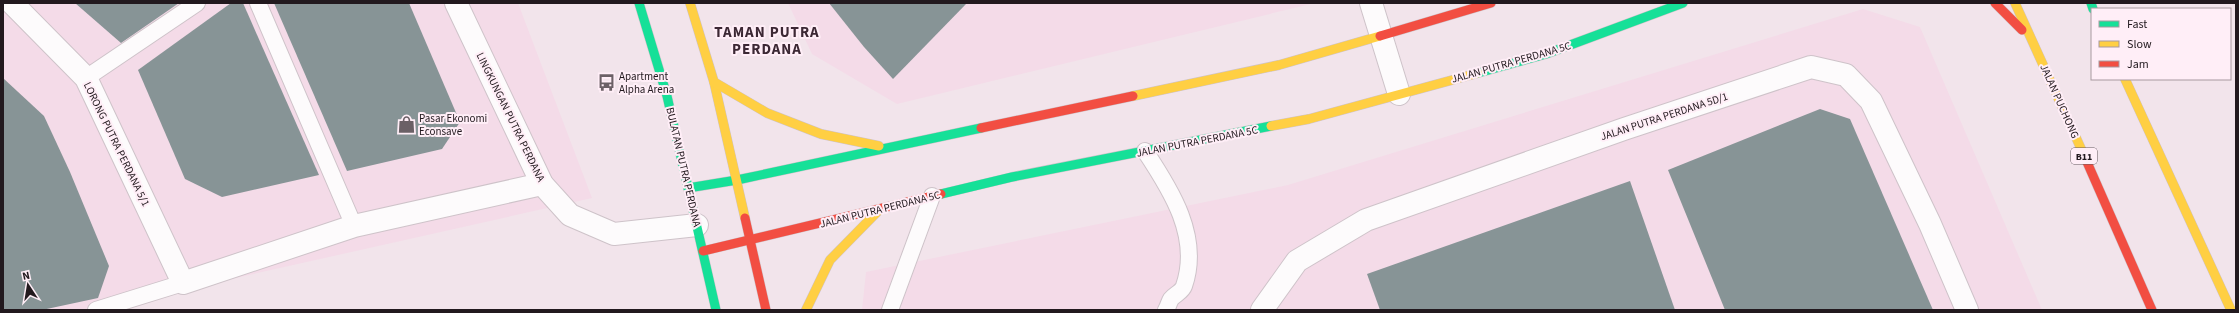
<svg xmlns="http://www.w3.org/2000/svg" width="2239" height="313" font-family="'Source Sans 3',sans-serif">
<rect width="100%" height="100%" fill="#f2e4eb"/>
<!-- built -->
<g fill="#f4dbe8">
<path d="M 3,3 L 518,3 L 592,198 L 191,288 L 120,310 L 3,310 Z"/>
<path d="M 788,3 L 1315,3 L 897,104 L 812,54 Z"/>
<path d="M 1863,9 L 1920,27 L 2042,310 L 862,310 L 866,272 L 1288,185 Z"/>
</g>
<!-- building -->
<g fill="#879496">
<path d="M 75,3 L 179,3 L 121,43 Z"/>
<path d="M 231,3 L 243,3 L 319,175 L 222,197 L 185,179 L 138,70 Z"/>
<path d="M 274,3 L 409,3 L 460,122 L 442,149 L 347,171 Z"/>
<path d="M 829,3 L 967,3 L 893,79 L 864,47 Z"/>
<path d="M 3,78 L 44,116 L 70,172 L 109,266 L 98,298 L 42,310 L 3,310 Z"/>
<path d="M 1820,109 L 1850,119 L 1933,310 L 1725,310 L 1668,170 Z"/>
<path d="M 1630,181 L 1675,310 L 1380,310 L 1367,274 Z"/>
</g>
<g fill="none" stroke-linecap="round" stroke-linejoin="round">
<defs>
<g id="lane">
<path d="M 258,3 L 354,226"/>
<path d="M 86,78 L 197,3"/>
<path d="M 1145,151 C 1171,190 1201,237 1184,286 C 1182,292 1175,294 1171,299 C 1169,302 1168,307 1166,310"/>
<path d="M 96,310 L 183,283"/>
<path d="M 890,310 L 932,196"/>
</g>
<g id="street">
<path d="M 12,3 L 86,78 L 183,283 L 354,226 L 542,184"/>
<path d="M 456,3 L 542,184 L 570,215 L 614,234 L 697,225"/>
<path d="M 1371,3 L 1399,94"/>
<path d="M 1262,310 L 1297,261 L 1366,220 L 1624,129 L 1811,67 L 1846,75 L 1871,101 L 1930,224 L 1967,310"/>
</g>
<g id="fast">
<path d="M 639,3 L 667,96 L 716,310"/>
<path d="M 2091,3 L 2093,9"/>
<path d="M 1478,73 L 1546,54 L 1683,3"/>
<path d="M 688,188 L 737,180 L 981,128"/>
<path d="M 941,194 L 1012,177 L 1271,126"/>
</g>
<g id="slow">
<path d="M 690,3 L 714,82 L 745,218"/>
<path d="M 2015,3 L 2083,153"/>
<path d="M 2125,79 L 2231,310"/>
<path d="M 714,82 L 767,113 L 821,134 L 879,146"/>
<path d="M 1133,96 L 1279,65 L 1380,36"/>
<path d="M 1271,126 L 1309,119 L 1478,73"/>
<path d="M 806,310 L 830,260 L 880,209"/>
</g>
<g id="jam">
<path d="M 1995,3 L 2022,30"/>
<path d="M 1380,36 L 1491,3"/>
<path d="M 981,128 L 1133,96"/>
<path d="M 2083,153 L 2152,310"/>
<path d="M 745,218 L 766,310"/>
<path d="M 703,251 L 941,194"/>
</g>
</defs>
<!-- lane casing -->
<use href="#lane" stroke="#cec3c9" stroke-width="18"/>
<!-- street casing -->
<use href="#street" stroke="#cec3c9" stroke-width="24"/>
<!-- fast casing -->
<use href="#fast" stroke="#cec3c9" stroke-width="10"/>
<!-- slow casing -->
<use href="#slow" stroke="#cec3c9" stroke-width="10"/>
<!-- jam casing -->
<use href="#jam" stroke="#cec3c9" stroke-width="10"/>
<!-- lane -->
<use href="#lane" stroke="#fdfbfc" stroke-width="16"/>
<!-- street -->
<use href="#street" stroke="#fdfbfc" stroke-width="22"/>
<!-- fast -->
<use href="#fast" stroke="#16e098" stroke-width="9"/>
<!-- slow -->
<use href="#slow" stroke="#ffcf43" stroke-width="9"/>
<!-- jam -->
<use href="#jam" stroke="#f24e42" stroke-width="9"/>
</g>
<!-- icons -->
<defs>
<symbol id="bus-bare" viewBox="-9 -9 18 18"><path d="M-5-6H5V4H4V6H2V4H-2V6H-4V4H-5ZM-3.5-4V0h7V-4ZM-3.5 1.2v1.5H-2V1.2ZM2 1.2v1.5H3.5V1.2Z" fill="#6b6066" stroke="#ffeef7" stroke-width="2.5" paint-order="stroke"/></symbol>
<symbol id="shop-bare" viewBox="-9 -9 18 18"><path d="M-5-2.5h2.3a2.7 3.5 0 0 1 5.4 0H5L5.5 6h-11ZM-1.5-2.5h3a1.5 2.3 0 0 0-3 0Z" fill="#6b6066" stroke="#ffeef7" stroke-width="2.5" paint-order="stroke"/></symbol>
</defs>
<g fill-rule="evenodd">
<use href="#bus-bare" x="594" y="70" width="25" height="25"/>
<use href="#shop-bare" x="394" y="112" width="25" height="25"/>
</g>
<g text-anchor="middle" stroke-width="4" stroke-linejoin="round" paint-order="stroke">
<!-- shield labels -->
<rect fill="#ffeef7" stroke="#64595f" stroke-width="1" x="2071" y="148" width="26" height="16" rx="3"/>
<g font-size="10" font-weight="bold" fill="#22191e">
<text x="2084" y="160">B11</text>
</g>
<!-- street labels -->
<g font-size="11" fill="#22191e" stroke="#ffeef7">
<text transform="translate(1511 62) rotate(-16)" y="4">JALAN PUTRA PERDANA 5C</text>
<text transform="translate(2060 101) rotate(66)" y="4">JALAN PUCHONG</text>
<text transform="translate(1664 116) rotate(-18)" y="4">JALAN PUTRA PERDANA 5D/1</text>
<text transform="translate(511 117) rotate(64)" y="4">LINGKUNGAN PUTRA PERDANA</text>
<text transform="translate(1197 141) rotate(-11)" y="4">JALAN PUTRA PERDANA 5C</text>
<text transform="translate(117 144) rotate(64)" y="4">LORONG PUTRA PERDANA 5/1</text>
<text transform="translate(684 167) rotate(77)" y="4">BULATAN PUTRA PERDANA</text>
<text transform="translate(880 209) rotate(-14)" y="4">JALAN PUTRA PERDANA 5C</text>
</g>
<!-- poi labels -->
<g font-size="11" fill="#22191e" stroke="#ffeef7" text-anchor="start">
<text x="619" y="80">Apartment<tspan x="619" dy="13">Alpha Arena</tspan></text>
<text x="419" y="122">Pasar Ekonomi<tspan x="419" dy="13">Econsave</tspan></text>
</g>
<!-- district labels -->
<g font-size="15" font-weight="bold" letter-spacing="1" fill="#3c2834" stroke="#ffeef7">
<text x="767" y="37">TAMAN PUTRA<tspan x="767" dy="17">PERDANA</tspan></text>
</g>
</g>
<!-- border -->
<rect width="2239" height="313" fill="none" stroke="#22191e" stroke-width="8"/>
<!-- legend -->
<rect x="2091" y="8" width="140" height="72" fill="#ffeef7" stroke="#a799a0"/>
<rect x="2099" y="21" width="20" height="6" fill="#16e098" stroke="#a799a0"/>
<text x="2127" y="28" font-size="12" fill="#22191e">Fast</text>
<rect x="2099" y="41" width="20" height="6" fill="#ffcf43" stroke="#a799a0"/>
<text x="2127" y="48" font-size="12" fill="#22191e">Slow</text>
<rect x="2099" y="61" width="20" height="6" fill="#f24e42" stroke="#a799a0"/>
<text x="2127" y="68" font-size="12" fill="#22191e">Jam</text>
<!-- north arrow -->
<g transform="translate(28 285) rotate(348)" stroke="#ffeef7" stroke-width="3" paint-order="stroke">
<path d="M0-3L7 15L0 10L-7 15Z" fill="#22191e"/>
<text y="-6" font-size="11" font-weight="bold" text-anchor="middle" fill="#22191e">N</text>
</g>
</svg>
